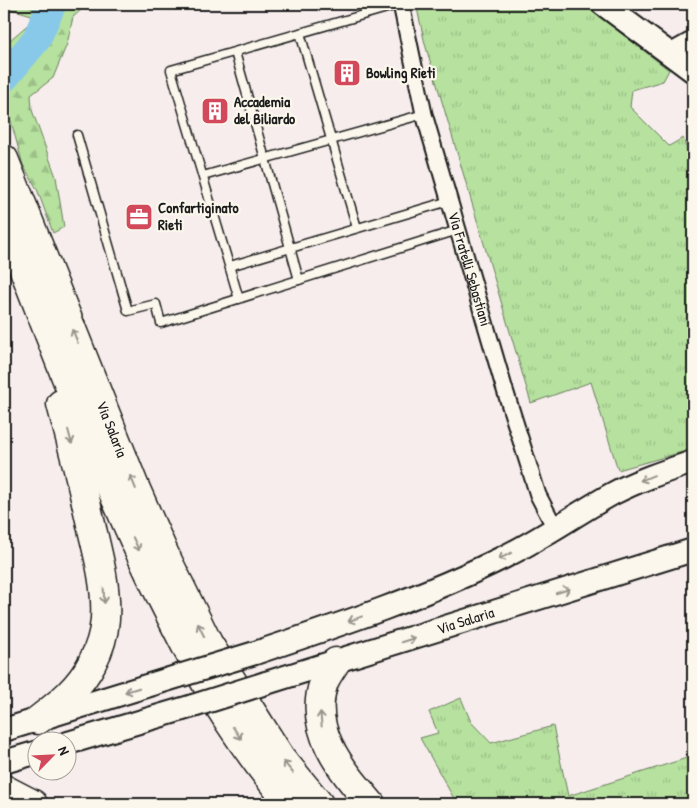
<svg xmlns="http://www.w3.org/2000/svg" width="697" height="808" font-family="'Patrick Hand',sans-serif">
<defs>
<pattern id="grass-tufts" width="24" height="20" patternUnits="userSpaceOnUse" patternTransform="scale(1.25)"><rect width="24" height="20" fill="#b6e19e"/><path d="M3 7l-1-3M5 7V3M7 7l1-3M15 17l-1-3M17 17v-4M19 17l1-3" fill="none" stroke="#9cc088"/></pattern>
<pattern id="forest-firs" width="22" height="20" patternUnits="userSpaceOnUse" patternTransform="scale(1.25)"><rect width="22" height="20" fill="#b6e19e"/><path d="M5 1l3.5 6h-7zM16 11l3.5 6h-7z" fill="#9cc088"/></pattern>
</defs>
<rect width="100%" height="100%" fill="#f7eded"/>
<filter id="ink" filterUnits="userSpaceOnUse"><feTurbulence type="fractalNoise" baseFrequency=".02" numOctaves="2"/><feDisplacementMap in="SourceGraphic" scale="10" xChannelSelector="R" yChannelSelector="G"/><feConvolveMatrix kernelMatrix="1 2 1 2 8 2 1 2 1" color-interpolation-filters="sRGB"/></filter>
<g filter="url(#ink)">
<!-- grass -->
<g fill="url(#grass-tufts)" stroke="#697e5d">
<path d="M 416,4 L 583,4 L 669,70 L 663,81 L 632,90 L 630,107 L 669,146 L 683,138 L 693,168 L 693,449 L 618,470 L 591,382 L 531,403 L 425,44 Z"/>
<path d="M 461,698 L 471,722 L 491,743 L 553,726 L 568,796 L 693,756 L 693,804 L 457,804 L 420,738 L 438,733 L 429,712 Z"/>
</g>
<!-- forest -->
<path fill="url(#forest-firs)" stroke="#697e5d" d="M 4,4 L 88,4 L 73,17 L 67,44 L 53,78 L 31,95 L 32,110 L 56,177 L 64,227 L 53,233 L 37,189 L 23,165 L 4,96 L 4,49 L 10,40 L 31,22 L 32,15 L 4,7 Z"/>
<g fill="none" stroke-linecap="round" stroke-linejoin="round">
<!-- river -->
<path stroke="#88c9e9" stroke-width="29" d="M 4,78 L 36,40 L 52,4"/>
<defs>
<g id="lane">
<path d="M 300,33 L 357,228"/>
<path d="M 235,52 L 299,280"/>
<path d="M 77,135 L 128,311 L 156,304 L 161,323 L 458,230"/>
<path d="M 203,176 L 424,114"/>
<path d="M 230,266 L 449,201"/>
<path d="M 239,299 L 171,70 L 401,4"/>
</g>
<g id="street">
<path id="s1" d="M 401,4 L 424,114 L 504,387 L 538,495 L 555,528"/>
<path d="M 668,53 L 693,39"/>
</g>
<g id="secondary">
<path d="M 603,4 L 693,71"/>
<path d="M 255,653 C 339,625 424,597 504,557 C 541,539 576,514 612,494 C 638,480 666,471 693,462"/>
<path id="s2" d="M 266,683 L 693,550"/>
<path d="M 4,730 L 179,676"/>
<path d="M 68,743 L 193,706"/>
<path d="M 4,762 L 38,752"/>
</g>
<g id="highway">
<path id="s3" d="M 4,159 L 134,485 L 164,553 L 208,643 L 281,758 L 319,804"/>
<path d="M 4,219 C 55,347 101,476 162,599 C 183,641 204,683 229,722 C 248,751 268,778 290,804"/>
<path d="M 336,662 C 332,668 327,675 324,682 C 307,730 342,770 371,804"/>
<path d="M 38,720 C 59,704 80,687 92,663 C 99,650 104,634 105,619 C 107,589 99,558 92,529 C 83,487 72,445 61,404"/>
<path d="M 4,789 L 33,804"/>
</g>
</defs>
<!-- lane casing -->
<use href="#lane" stroke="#1c1c1c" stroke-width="11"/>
<!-- street casing -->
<use href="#street" stroke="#1c1c1c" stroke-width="19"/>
<!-- secondary casing -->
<use href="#secondary" stroke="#1c1c1c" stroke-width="26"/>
<!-- highway casing -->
<use href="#highway" stroke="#1c1c1c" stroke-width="31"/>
<!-- lane -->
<use href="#lane" stroke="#fbf7ec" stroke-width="8"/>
<!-- street -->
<use href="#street" stroke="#fbf7ec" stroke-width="15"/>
<!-- secondary -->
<use href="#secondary" stroke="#fbf7ec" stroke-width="22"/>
<!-- highway -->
<use href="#highway" stroke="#fbf7ec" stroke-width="28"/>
<defs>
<g id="secondary-bridge">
<path d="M 179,676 L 255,653"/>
<path d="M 193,706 L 266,683"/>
</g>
</defs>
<!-- secondary-bridge casing -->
<use href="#secondary-bridge" stroke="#1c1c1c" stroke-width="26" stroke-linecap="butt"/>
<!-- secondary-bridge -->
<use href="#secondary-bridge" stroke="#fbf7ec" stroke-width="22"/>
</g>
<!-- one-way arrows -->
<defs><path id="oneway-shaft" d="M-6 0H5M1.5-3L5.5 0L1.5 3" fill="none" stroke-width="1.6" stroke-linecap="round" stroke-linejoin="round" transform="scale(1.25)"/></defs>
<g stroke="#97948e">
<use href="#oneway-shaft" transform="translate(75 336) rotate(-112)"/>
<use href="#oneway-shaft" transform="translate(70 437) rotate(75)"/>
<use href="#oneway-shaft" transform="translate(647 478) rotate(158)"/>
<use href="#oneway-shaft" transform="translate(133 482) rotate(-112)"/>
<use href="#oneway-shaft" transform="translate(136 544) rotate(65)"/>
<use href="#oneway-shaft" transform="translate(505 556) rotate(153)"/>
<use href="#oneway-shaft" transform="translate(563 591) rotate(-17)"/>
<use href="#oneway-shaft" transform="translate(104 596) rotate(87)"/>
<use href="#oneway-shaft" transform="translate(355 619) rotate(160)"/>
<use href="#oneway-shaft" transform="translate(201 630) rotate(-116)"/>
<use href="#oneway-shaft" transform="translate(408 640) rotate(-17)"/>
<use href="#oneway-shaft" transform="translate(132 690) rotate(163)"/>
<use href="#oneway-shaft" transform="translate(321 719) rotate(-95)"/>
<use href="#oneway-shaft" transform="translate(237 733) rotate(56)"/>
<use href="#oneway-shaft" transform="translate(288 767) rotate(-130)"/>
</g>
</g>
<!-- icons -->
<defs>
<symbol id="building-square" viewBox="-11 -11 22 22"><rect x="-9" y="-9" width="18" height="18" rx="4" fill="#d1495b" stroke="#fbf7ec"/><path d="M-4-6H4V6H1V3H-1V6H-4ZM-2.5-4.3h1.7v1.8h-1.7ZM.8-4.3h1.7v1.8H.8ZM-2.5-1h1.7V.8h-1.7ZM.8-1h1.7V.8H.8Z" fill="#fff"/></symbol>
<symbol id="office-square" viewBox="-11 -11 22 22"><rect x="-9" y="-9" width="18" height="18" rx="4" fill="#d1495b" stroke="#fbf7ec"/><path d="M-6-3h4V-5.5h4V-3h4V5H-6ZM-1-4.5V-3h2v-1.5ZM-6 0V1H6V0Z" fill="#fff"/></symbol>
</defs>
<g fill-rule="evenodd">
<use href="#building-square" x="331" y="57" width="32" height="32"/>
<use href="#building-square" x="199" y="95" width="32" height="32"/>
<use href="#office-square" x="123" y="201" width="32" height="32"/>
</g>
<g text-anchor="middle" stroke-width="4.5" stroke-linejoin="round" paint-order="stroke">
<!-- poi labels -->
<g font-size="15" font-weight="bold" fill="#1c1c1c" stroke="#fbf7ec" text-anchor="start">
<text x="366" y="78">Bowling Rieti</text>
<text x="234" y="107">Accademia<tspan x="234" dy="17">del Biliardo</tspan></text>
<text x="158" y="213">Confartiginato<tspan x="158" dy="17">Rieti</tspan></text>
</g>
<!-- street labels -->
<g font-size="15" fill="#1c1c1c" stroke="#fbf7ec">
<text dy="5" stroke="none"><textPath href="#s1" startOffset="274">Via Fratelli Sebastiani</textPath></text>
<text dy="5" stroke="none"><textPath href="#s3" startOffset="291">Via Salaria</textPath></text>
<text dy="5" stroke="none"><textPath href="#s2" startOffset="209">Via Salaria</textPath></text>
</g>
</g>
<!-- margin -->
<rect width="697" height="808" fill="none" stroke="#fbf7ec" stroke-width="20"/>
<rect x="10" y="10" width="677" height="788" fill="none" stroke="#1c1c1c" stroke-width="2" filter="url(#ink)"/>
<!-- north arrow -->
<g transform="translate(52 756) rotate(66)"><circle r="24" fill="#fbf7ec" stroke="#a29f99"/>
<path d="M0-4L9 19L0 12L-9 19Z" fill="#d1495b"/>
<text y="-8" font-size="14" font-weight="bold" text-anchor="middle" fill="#1c1c1c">N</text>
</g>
</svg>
